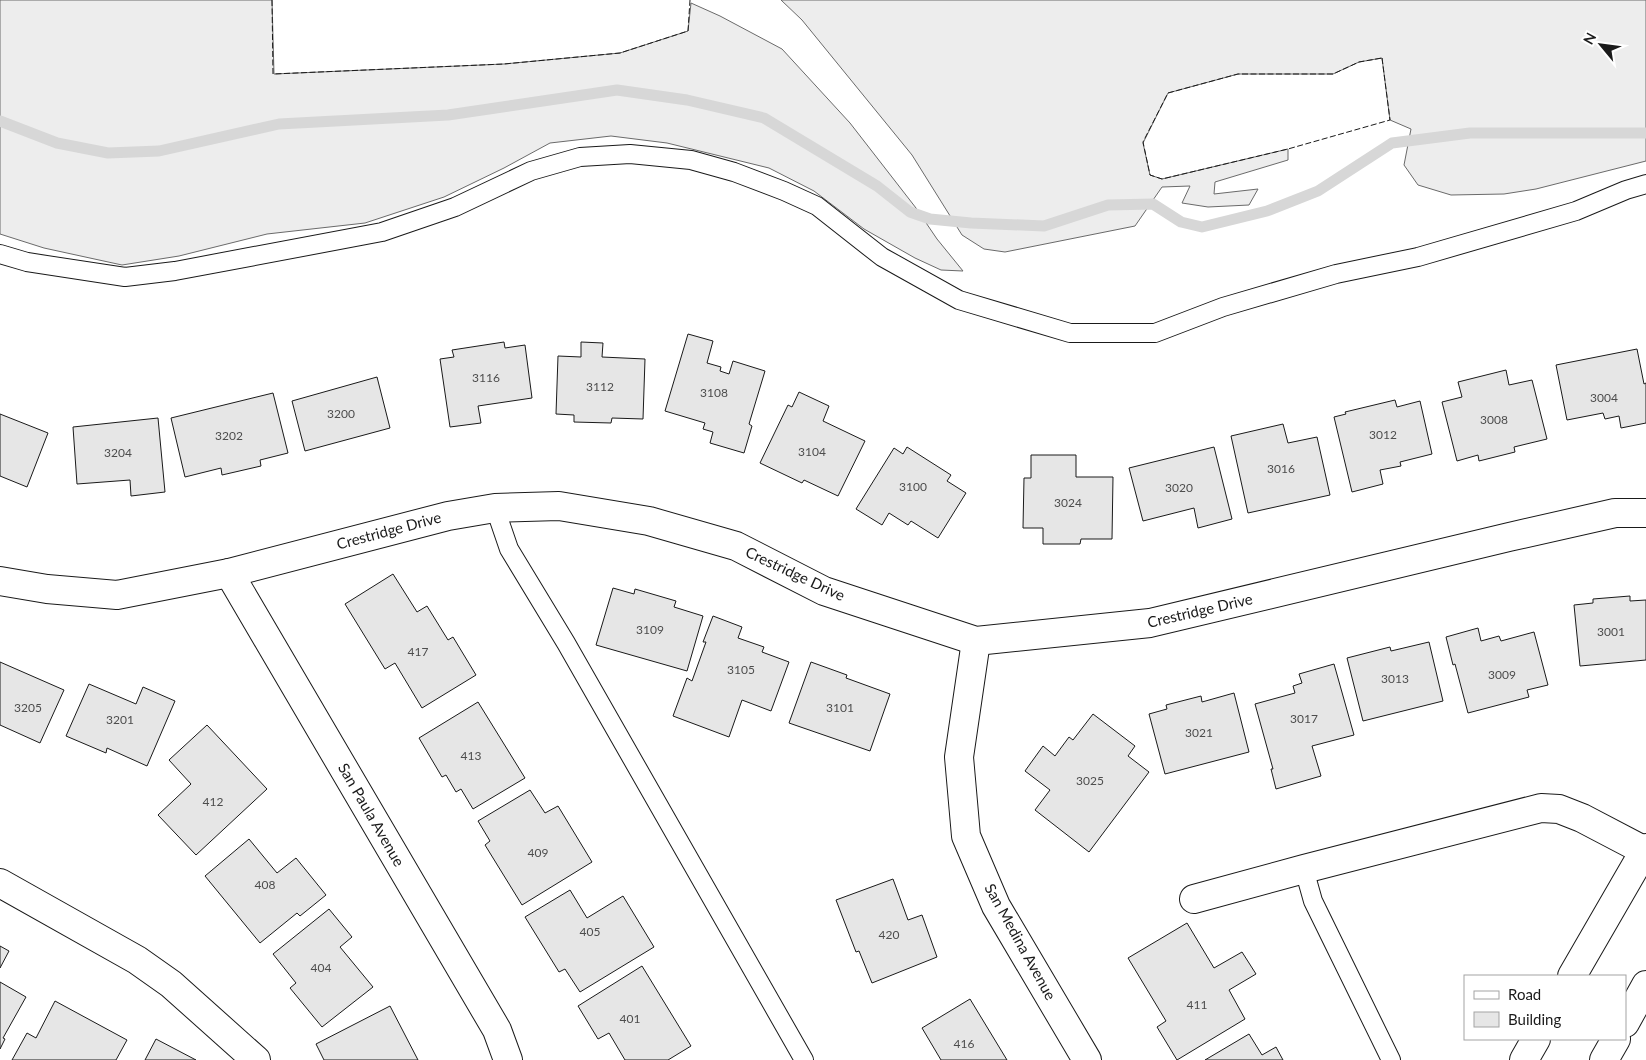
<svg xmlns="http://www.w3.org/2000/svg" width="1646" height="1060" font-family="Lato,sans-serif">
<rect width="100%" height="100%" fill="#fff"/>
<!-- built -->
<g fill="#ededed" stroke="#6a6a6a">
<path d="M 0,0 L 272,0 L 274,74 L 504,64 L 620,53 L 688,31 L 691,3 L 720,16 L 782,49 L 850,123 L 916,208 L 937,239 L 963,271 L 941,270 L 915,258 L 864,229 L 814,191 L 769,168 L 667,143 L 611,136 L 550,143 L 504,168 L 444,197 L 365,223 L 267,234 L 179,256 L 122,265 L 44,248 L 0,234 Z"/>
<path d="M 781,0 L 1646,0 L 1646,161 L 1536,189 L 1504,194 L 1451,195 L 1418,185 L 1404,165 L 1411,129 L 1390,120 L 1382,58 L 1359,62 L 1333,74 L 1238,74 L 1168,93 L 1143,143 L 1150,175 L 1162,179 L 1288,149 L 1288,160 L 1215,182 L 1214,194 L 1258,189 L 1249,205 L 1208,207 L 1182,203 L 1190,186 L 1162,187 L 1135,226 L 1005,252 L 984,249 L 962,235 L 912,155 L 802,20 Z"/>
</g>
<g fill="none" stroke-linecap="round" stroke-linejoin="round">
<!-- stream -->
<path stroke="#d7d7d7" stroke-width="11" d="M 0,121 L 57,143 L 108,153 L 159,151 L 279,124 L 448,115 L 617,90 L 687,100 L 764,118 L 877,186 L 910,212 L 930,219 L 971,223 L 1044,226 L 1108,205 L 1153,204 L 1181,222 L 1202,227 L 1267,211 L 1318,191 L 1392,143 L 1470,133 L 1646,133"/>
</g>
<!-- building -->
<g fill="#e6e6e6" stroke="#1a1a1a">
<path d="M 688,334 L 713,341 L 707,363 L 721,367 L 720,371 L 729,374 L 733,361 L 765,371 L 749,424 L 752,426 L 744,453 L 710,443 L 713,432 L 703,429 L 705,423 L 665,411 Z"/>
<path d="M 504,342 L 505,348 L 525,345 L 532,398 L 478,406 L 481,423 L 450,427 L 440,359 L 454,357 L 452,350 Z"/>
<path d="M 581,342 L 603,343 L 602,357 L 645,359 L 643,419 L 612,418 L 611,423 L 574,422 L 574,415 L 556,414 L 558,356 L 581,357 Z"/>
<path d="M 1637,349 L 1644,384 L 1646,383 L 1646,423 L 1621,428 L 1619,416 L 1605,419 L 1603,413 L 1567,420 L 1556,365 Z"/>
<path d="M 1506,370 L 1509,385 L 1532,380 L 1547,439 L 1514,447 L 1515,452 L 1479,461 L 1478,455 L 1457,461 L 1442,402 L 1462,397 L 1458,382 Z"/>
<path d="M 377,377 L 390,428 L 305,451 L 292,401 Z"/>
<path d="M 799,392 L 829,406 L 823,421 L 865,441 L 838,496 L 804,480 L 802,483 L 760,463 L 788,405 L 792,407 Z"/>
<path d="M 273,393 L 288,453 L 260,460 L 261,466 L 222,475 L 221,468 L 185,477 L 171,418 Z"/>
<path d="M 1395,400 L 1397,407 L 1420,401 L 1432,454 L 1400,462 L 1401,466 L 1380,470 L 1383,484 L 1352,492 L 1334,417 L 1346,414 L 1345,412 Z"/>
<path d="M 0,414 L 48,433 L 27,487 L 0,476 Z"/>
<path d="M 158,418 L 165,492 L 131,496 L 130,480 L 77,484 L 73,427 Z"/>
<path d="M 1283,424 L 1288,443 L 1317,437 L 1330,495 L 1248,513 L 1231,436 Z"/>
<path d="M 907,447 L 951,475 L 947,481 L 966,493 L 938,538 L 911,521 L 908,525 L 889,513 L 882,525 L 856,509 L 894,448 L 903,454 Z"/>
<path d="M 1214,447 L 1232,519 L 1198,528 L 1194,508 L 1143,521 L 1129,468 Z"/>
<path d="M 1031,455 L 1076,455 L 1076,477 L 1113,477 L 1112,539 L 1081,539 L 1080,544 L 1043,544 L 1043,528 L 1023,528 L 1024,478 L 1031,478 Z"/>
<path d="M 393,574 L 417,612 L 427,606 L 448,640 L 453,637 L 476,675 L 422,708 L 395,663 L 385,669 L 345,604 Z"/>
<path d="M 613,588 L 634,594 L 635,589 L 676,601 L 674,607 L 703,616 L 687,671 L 596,645 Z"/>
<path d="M 1630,596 L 1630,601 L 1646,600 L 1646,660 L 1580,666 L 1574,605 L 1593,603 L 1593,599 Z"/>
<path d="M 713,616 L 742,627 L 738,638 L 764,647 L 762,652 L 789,662 L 771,711 L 742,700 L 729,737 L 673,716 L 687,678 L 692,681 L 706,642 L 703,642 Z"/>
<path d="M 1478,628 L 1481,641 L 1499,636 L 1501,641 L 1534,632 L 1548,685 L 1527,690 L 1529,697 L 1468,713 L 1455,664 L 1453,665 L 1446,637 Z"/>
<path d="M 1429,642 L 1443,701 L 1363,721 L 1347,658 L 1390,647 L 1391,651 Z"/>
<path d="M 0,662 L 64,690 L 40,743 L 0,725 Z"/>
<path d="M 811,662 L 847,675 L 846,678 L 890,694 L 870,751 L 789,723 Z"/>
<path d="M 1334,664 L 1354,735 L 1312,746 L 1321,776 L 1276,789 L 1271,769 L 1273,769 L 1255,704 L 1295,693 L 1293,686 L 1302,683 L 1299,674 Z"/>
<path d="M 89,684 L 136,704 L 143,687 L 175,701 L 147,766 L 107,748 L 106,753 L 66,736 Z"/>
<path d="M 1234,693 L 1249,752 L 1165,774 L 1149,714 L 1167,709 L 1166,705 L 1201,696 L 1202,702 Z"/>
<path d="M 478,702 L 525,778 L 473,809 L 461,789 L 456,792 L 446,775 L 442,777 L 419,738 Z"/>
<path d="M 1093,714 L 1135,746 L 1128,756 L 1149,772 L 1089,852 L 1035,810 L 1050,790 L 1025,771 L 1043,746 L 1055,756 L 1069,737 L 1073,740 Z"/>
<path d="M 207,725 L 267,789 L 196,855 L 158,815 L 191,784 L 169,760 Z"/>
<path d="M 530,790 L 545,813 L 558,806 L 592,862 L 522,905 L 485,845 L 490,841 L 478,821 Z"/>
<path d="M 249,839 L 277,873 L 296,858 L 326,895 L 300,916 L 297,913 L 260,943 L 205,876 Z"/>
<path d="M 893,879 L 908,920 L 922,915 L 937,957 L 872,983 L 859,951 L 856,952 L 836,900 Z"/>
<path d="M 570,890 L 587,918 L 623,896 L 654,947 L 580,992 L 565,969 L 559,972 L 525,917 Z"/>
<path d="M 329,909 L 352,937 L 340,947 L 373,987 L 322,1027 L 290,988 L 296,983 L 273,954 Z"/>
<path d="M 1187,923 L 1214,968 L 1242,952 L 1256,974 L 1229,990 L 1245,1019 L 1177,1060 L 1157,1027 L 1166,1021 L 1128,958 Z"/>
<path d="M 0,946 L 9,951 L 0,968 Z"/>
<path d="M 642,966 L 691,1046 L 668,1060 L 625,1060 L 609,1033 L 598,1039 L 578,1006 Z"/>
<path d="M 0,982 L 26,997 L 3,1038 L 5,1039 L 0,1049 Z"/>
<path d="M 970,999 L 1007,1060 L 941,1060 L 922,1028 Z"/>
<path d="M 55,1001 L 127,1040 L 116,1060 L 12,1060 L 27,1033 L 36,1038 Z"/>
<path d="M 390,1006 L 418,1060 L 324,1060 L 316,1044 Z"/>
<path d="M 1249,1034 L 1262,1055 L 1276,1047 L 1283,1060 L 1205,1060 Z"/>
<path d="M 156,1039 L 196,1060 L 145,1060 Z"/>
</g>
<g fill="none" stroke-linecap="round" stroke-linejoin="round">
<defs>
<g id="service">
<path d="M 0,254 L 27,262 L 125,277 L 175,271 L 382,232 L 455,207 L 531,171 L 580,157 L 630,154 L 691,160 L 734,172 L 784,191 L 817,206 L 882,257 L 959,300 L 1070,333 L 1155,333 L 1223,307 L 1336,274 L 1418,257 L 1576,211 L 1626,190 L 1646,184"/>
<path d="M 495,508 L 509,549 L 566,643 L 804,1060"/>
<path d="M 1304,869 L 1313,901 L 1391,1060"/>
</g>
<g id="minor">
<path d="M 229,573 L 497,1030 L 508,1060"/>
<path d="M 0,581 L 47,589 L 117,595 L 229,573 L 448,516 L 495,508 L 559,506 L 649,521 L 736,546 L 824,591 L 976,641 L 1150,623 L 1509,537 L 1615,513 L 1646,513"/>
<path d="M 976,641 L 959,757 L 966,836 L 996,906 L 1087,1060"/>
<path d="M 0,883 L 137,960 L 171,984 L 256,1060"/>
<path d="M 1194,899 L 1304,869 L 1541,808 L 1559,809 L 1582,818 L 1645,851"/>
</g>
<g id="secondary">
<path d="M 1572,976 L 1646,848"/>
<path d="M 1625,1023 L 1646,985"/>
<path d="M 1524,1060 L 1536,1039"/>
<path d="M 1604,1060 L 1616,1039"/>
</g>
</defs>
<!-- service casing -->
<use href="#service" stroke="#1a1a1a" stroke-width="20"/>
<!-- minor casing -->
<use href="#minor" stroke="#1a1a1a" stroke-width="30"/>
<!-- secondary casing -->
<use href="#secondary" stroke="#1a1a1a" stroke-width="30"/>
<!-- service -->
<use href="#service" stroke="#fff" stroke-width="18"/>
<!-- minor -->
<use href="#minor" stroke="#fff" stroke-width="28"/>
<!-- secondary -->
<use href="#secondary" stroke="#fff" stroke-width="28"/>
<!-- fence -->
<g stroke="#1a1a1a" stroke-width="1" stroke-dasharray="6 2.5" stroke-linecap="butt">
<path d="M 272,0 L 273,74 L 504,64 L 620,53 L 688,31 L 690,0"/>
<path d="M 1382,58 L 1390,120 L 1288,149 L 1162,179 L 1150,175 L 1143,142 L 1168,93 L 1238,74 L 1333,74 L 1359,62 Z"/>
</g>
</g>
<g text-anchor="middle" stroke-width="4" stroke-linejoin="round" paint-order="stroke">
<!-- number labels -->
<g font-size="12" fill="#4d4d4d">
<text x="486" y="382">3116</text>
<text x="600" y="391">3112</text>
<text x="714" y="397">3108</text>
<text x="1604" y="402">3004</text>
<text x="341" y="418">3200</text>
<text x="1494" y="424">3008</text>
<text x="1383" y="439">3012</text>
<text x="229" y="440">3202</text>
<text x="812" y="456">3104</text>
<text x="118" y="457">3204</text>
<text x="1281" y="473">3016</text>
<text x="913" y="491">3100</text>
<text x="1179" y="492">3020</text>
<text x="1068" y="507">3024</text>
<text x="650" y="634">3109</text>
<text x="1611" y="636">3001</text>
<text x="418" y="656">417</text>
<text x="741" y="674">3105</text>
<text x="1502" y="679">3009</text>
<text x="1395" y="683">3013</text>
<text x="28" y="712">3205</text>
<text x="840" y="712">3101</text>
<text x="1304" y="723">3017</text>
<text x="120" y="724">3201</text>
<text x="1199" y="737">3021</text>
<text x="471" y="760">413</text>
<text x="1090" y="785">3025</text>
<text x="213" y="806">412</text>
<text x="538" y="857">409</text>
<text x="265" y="889">408</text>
<text x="590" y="936">405</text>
<text x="889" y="939">420</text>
<text x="321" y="972">404</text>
<text x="1197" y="1009">411</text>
<text x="630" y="1023">401</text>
<text x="964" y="1048">416</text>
</g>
<!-- street labels -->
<g font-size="15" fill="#1a1a1a" stroke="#fff">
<text transform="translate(389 531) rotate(-15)" y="5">Crestridge Drive</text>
<text transform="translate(795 574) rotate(25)" y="5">Crestridge Drive</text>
<text transform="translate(1200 611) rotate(-13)" y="5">Crestridge Drive</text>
<text transform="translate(371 815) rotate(60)" y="5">San Paula Avenue</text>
<text transform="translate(1020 942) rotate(61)" y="5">San Medina Avenue</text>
</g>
</g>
<!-- legend -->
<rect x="1464" y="975" width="162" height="65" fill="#ffffff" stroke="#a3a3a3"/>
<rect x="1474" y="991" width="25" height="8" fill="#ffffff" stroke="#a3a3a3"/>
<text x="1508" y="1000" font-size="15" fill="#1a1a1a">Road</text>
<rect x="1474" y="1012" width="25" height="15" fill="#e6e6e6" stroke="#a3a3a3"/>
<text x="1508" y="1025" font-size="15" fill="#1a1a1a">Building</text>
<!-- north arrow -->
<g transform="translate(1601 45) rotate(299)" stroke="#ffffff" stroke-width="4" paint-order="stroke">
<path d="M0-4L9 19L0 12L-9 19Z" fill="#1a1a1a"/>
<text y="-8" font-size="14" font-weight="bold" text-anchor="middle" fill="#1a1a1a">N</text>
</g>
</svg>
